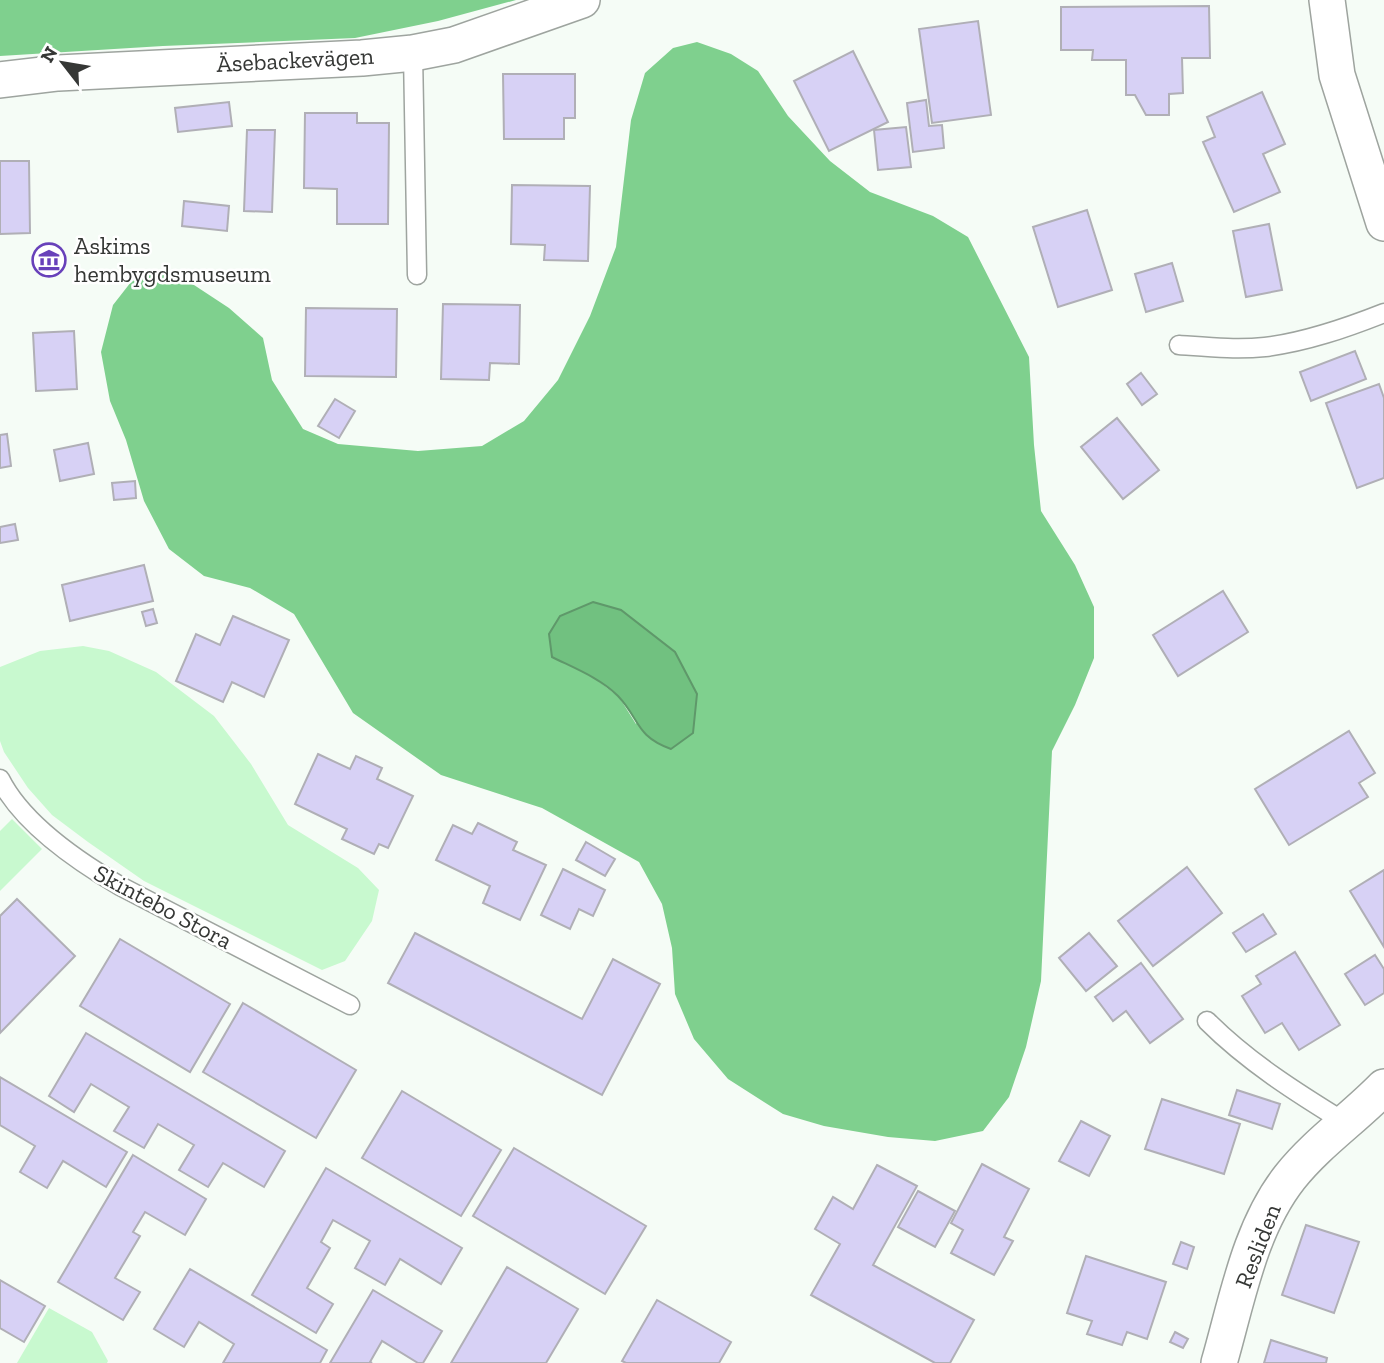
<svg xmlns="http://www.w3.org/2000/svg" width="1384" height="1363" font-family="'Zilla Slab',serif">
<rect width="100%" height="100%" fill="#f5fcf6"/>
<!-- green -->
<g fill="#c8f9cf">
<path d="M 83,646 L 109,651 L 156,672 L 214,716 L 251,764 L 288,825 L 358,868 L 379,890 L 372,921 L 345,961 L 322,970 L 144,881 L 88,842 L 52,815 L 28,788 L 4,752 L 0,741 L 0,667 L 40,651 Z"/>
<path d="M 12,819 L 42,849 L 0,891 L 0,831 Z"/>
<path d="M 49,1308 L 92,1332 L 108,1361 L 107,1363 L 17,1363 Z"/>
</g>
<!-- forest -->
<g fill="#7fd08e" fill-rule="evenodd">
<path d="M 0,0 L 516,0 L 438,21 L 355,38 L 163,46 L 0,56 Z"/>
<path d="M 697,42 L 731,54 L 758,71 L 788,116 L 830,161 L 870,192 L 933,216 L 968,237 L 1029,357 L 1034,445 L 1041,511 L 1075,565 L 1094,607 L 1094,658 L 1075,705 L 1052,751 L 1041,981 L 1026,1047 L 1009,1097 L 983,1131 L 935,1141 L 888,1137 L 824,1126 L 783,1114 L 728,1079 L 694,1039 L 675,994 L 672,948 L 662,904 L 639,862 L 542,808 L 441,775 L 353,713 L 294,614 L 250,588 L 204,576 L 169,549 L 144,501 L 126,440 L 110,401 L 101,352 L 113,305 L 131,282 L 152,271 L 194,285 L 229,308 L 263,338 L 272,380 L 303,429 L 338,444 L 418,451 L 482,446 L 524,421 L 558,380 L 590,316 L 616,247 L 631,120 L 645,73 L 673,48 ZM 621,610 L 675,652 L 636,724 L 619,697 L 593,677 L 552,657 Z"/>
</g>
<!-- water -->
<path fill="#71c180" stroke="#5f986a" stroke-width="2" d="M 593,602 L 621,610 L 675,652 L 697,694 L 693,733 L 671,749 C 635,736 640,719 618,696 C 600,678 574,668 552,657 L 549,634 L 560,616 Z"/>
<!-- building -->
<g fill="#d7d1f5" stroke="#b0afb6" stroke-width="2">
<path d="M 1209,6 L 1210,58 L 1182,58 L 1183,93 L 1169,94 L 1169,115 L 1146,115 L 1135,95 L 1126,95 L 1126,60 L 1092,60 L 1093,50 L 1061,50 L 1061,7 Z"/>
<path d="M 978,21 L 991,115 L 932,123 L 919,29 Z"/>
<path d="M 853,51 L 888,122 L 829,151 L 794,81 Z"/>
<path d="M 503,74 L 575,74 L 575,118 L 564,118 L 564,139 L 504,139 Z"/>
<path d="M 1262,92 L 1285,144 L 1263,154 L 1280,192 L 1234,212 L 1203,142 L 1215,137 L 1207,117 Z"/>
<path d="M 926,100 L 929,126 L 942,125 L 944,148 L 913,152 L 907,103 Z"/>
<path d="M 229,102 L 232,126 L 178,132 L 175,108 Z"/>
<path d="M 305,113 L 357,113 L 357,123 L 389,123 L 388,224 L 337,224 L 337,189 L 304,188 Z"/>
<path d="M 906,127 L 911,167 L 878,170 L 874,130 Z"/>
<path d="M 247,130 L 275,130 L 272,212 L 244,211 Z"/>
<path d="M 0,161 L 29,161 L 30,233 L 0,234 Z"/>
<path d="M 512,185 L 590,186 L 588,261 L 544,260 L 545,245 L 511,244 Z"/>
<path d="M 184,201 L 229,206 L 227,231 L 182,226 Z"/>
<path d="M 1087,210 L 1112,290 L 1058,307 L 1033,227 Z"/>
<path d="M 1269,224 L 1282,290 L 1246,297 L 1233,231 Z"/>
<path d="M 1172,263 L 1183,301 L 1146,312 L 1135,274 Z"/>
<path d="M 443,304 L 520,305 L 519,364 L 490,363 L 489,380 L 441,379 Z"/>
<path d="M 306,308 L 397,309 L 396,377 L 305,376 Z"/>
<path d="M 74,331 L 77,389 L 36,391 L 33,333 Z"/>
<path d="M 1355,351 L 1366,379 L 1311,401 L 1300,372 Z"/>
<path d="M 1141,373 L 1157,394 L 1142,405 L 1127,384 Z"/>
<path d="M 1379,384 L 1384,398 L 1384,478 L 1357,488 L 1326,403 Z"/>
<path d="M 335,399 L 355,411 L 339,438 L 318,426 Z"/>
<path d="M 1117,418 L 1159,470 L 1123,499 L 1081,447 Z"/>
<path d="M 7,434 L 11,466 L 0,468 L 0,435 Z"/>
<path d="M 88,443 L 94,474 L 60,481 L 54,450 Z"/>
<path d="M 135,481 L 136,498 L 114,500 L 112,483 Z"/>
<path d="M 15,524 L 18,540 L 0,543 L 0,527 Z"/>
<path d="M 144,565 L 153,601 L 70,621 L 62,585 Z"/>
<path d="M 1223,591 L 1248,632 L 1178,676 L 1153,635 Z"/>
<path d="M 153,609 L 157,623 L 146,626 L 142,612 Z"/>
<path d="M 233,616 L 289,640 L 264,697 L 232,682 L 223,702 L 176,681 L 196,634 L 220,645 Z"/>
<path d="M 1349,731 L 1375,773 L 1359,783 L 1368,797 L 1289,845 L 1255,789 Z"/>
<path d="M 318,754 L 350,769 L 356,756 L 382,768 L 377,779 L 413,796 L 388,848 L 379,844 L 374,854 L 342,839 L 347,829 L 295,804 Z"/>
<path d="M 478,823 L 517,842 L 513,850 L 546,865 L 520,920 L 483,903 L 490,886 L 436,860 L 453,825 L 472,834 Z"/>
<path d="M 586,842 L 615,859 L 605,876 L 576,860 Z"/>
<path d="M 1187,867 L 1222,913 L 1153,966 L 1118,921 Z"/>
<path d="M 563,869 L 605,890 L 593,916 L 579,909 L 570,929 L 541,915 Z"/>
<path d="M 1384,870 L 1384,947 L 1350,891 Z"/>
<path d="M 17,899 L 75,956 L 0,1033 L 0,916 Z"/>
<path d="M 1263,914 L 1276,934 L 1246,952 L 1233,933 Z"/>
<path d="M 415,933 L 582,1019 L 613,959 L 660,984 L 602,1095 L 388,983 Z"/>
<path d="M 1089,933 L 1117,966 L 1086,991 L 1059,958 Z"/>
<path d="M 120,939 L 230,1004 L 190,1072 L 80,1006 Z"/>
<path d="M 1295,952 L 1340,1025 L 1299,1050 L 1282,1023 L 1265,1033 L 1242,996 L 1261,984 L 1256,976 Z"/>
<path d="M 1375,955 L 1384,969 L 1384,993 L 1365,1005 L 1345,974 Z"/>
<path d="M 1141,963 L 1183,1019 L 1150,1043 L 1126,1011 L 1113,1021 L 1095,997 Z"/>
<path d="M 243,1003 L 356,1070 L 316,1138 L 203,1072 Z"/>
<path d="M 86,1033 L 285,1151 L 264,1187 L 223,1163 L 208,1187 L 179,1170 L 194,1145 L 158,1124 L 144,1148 L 114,1131 L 129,1107 L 91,1084 L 74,1112 L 49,1096 Z"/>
<path d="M 0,1077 L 127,1152 L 106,1187 L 63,1161 L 47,1188 L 20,1172 L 35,1146 L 0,1125 Z"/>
<path d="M 1237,1090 L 1280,1104 L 1272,1129 L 1229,1115 Z"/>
<path d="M 402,1091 L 501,1150 L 461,1216 L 362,1158 Z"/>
<path d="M 1162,1099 L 1240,1124 L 1224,1174 L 1145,1149 Z"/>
<path d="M 1081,1121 L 1110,1136 L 1089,1176 L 1059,1161 Z"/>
<path d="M 514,1148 L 646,1226 L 605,1294 L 473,1216 Z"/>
<path d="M 133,1155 L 206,1199 L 185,1235 L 145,1212 L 133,1232 L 140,1236 L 115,1278 L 140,1292 L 123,1320 L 58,1282 Z"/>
<path d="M 982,1164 L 1029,1189 L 1004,1237 L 1013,1241 L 994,1275 L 951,1253 L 963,1230 L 951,1223 Z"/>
<path d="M 877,1165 L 917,1186 L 873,1265 L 974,1320 L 950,1363 L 935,1363 L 811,1295 L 840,1244 L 815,1229 L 833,1197 L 853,1209 Z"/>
<path d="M 326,1168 L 462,1248 L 441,1284 L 400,1259 L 385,1285 L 355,1268 L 370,1241 L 333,1220 L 321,1242 L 330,1248 L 307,1288 L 333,1304 L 316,1333 L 252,1295 Z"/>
<path d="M 918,1191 L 955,1211 L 935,1247 L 898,1227 Z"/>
<path d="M 1306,1225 L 1359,1242 L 1334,1313 L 1282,1295 Z"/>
<path d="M 1181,1242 L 1194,1247 L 1187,1269 L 1173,1264 Z"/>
<path d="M 1086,1256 L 1166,1282 L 1147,1339 L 1127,1332 L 1122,1345 L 1087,1334 L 1092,1321 L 1067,1313 Z"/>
<path d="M 507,1267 L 578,1309 L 546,1363 L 451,1363 Z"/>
<path d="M 190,1269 L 327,1350 L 320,1363 L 223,1363 L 234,1344 L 199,1322 L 184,1347 L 154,1329 Z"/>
<path d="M 0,1280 L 45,1306 L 24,1342 L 0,1328 Z"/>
<path d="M 373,1290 L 442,1331 L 423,1363 L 418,1363 L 382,1341 L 370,1362 L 372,1363 L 330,1363 Z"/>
<path d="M 657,1300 L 731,1342 L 719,1363 L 626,1363 L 622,1361 Z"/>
<path d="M 1175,1332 L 1188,1339 L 1183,1348 L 1170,1342 Z"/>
<path d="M 1271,1340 L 1327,1358 L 1326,1363 L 1264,1363 Z"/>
</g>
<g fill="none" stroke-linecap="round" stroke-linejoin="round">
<defs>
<g id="lane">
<path d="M 413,53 L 417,275"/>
<path d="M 1179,345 C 1207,347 1236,350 1265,347 C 1306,342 1346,328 1384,313"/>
<path d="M 0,779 C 22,823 79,862 120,886 L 350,1005"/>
<path d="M 1207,1021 C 1248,1062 1297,1093 1346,1123"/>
</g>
<g id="street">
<path d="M 1327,0 L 1337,75 L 1384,223"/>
<path d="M 0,80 L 58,73 L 362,58 L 413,53 L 454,45 L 582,0"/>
<path d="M 1219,1363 C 1237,1301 1249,1229 1290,1177 C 1317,1143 1354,1118 1384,1087"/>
</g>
</defs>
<!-- lane casing -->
<use href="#lane" stroke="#9ea49f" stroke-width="21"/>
<!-- street casing -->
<use href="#street" stroke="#9ea49f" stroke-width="38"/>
<!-- lane -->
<use href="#lane" stroke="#fff" stroke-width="18"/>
<!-- street -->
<use href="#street" stroke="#fff" stroke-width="35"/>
</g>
<!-- icons -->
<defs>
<symbol id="museum-ring" viewBox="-11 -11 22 22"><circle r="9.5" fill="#fff" stroke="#6841ba" stroke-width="1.5"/><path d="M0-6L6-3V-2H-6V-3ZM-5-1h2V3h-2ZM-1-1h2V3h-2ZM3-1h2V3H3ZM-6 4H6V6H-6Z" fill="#6841ba"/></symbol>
</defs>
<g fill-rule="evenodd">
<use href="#museum-ring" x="30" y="241" width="38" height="38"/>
</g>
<g text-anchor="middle" stroke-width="5" stroke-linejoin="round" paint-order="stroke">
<!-- street labels -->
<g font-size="24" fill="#353735" stroke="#fff">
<text transform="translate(295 60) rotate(-3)" y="8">Äsebackevägen</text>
<text transform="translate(163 907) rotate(28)" y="8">Skintebo Stora</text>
<text transform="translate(1258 1246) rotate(-69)" y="8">Resliden</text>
</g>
<!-- poi labels -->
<g font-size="24" fill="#353735" stroke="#fff" text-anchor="start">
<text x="74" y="254">Askims<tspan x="74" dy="28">hembygdsmuseum</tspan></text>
</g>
</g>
<!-- north arrow -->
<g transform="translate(63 63) rotate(301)" stroke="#ffffff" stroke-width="5" paint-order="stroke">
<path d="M0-5L12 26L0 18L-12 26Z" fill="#353735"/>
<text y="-10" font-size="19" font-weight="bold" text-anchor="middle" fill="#353735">N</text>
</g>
</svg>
